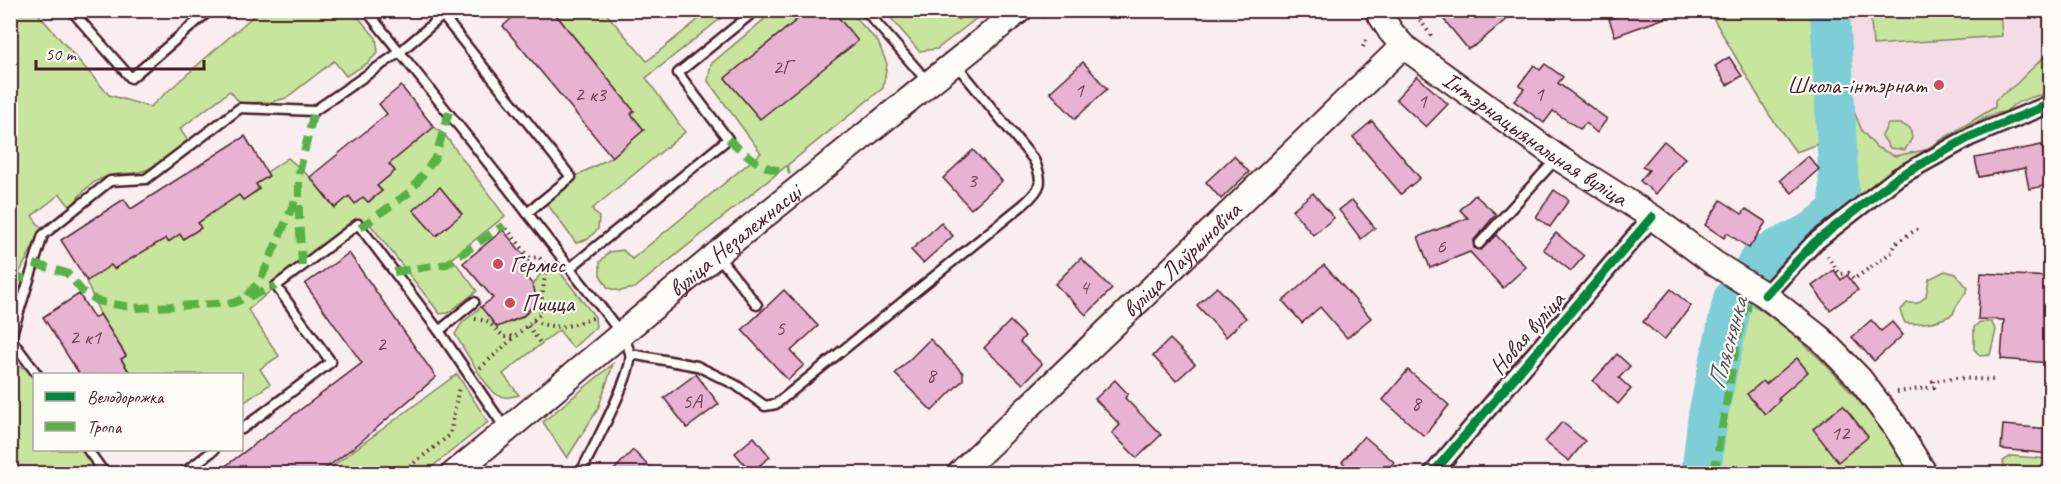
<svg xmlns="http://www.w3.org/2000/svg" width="2061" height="484" font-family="Caveat,sans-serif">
<rect width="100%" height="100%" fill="#f9edef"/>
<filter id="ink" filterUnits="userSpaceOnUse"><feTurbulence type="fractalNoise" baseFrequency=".0167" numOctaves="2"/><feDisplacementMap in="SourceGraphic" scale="12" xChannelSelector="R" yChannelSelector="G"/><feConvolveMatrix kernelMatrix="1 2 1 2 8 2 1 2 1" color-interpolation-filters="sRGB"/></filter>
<g filter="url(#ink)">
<!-- built -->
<path fill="#f4dce6" d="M 1844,11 L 2050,11 L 2050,72 L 1925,150 L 1895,156 L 1876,147 L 1862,131 L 1849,99 Z"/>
<!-- green -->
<g fill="#c7e59d" stroke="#888264" stroke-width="1.5">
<path d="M 11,11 L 43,11 L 39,15 L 109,95 L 150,107 L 259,11 L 353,11 L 376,38 L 378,52 L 368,63 L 346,76 L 334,61 L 286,98 L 272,102 L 240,103 L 230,91 L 180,129 L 189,142 C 174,150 161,163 146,170 C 134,175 121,172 109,176 C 92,180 80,193 71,208 L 60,194 L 32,216 L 42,229 L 11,289 Z"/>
<path d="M 545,11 L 604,11 L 647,61 L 709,11 L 730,11 L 646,78 L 685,132 L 592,209 L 599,217 L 598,229 L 588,239 L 576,243 L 545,201 L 572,178 L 612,157 L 644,130 L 631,114 L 634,111 L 553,11 Z"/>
<path d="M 774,11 L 849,11 L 878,42 L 887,64 L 883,88 L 635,288 L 620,291 L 608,288 L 600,275 L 600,262 L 609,252 L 623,250 L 632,259 L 761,153 L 708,81 L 711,64 Z"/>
<path d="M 885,11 L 950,11 L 958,20 L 970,11 L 986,11 L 937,49 L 919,51 Z"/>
<path d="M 1709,11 L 1844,11 L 1849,99 L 1862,131 L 1876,147 L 1895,156 L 1925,150 L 1995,107 L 1995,100 L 2015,85 L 2050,51 L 2050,93 C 2037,95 2014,101 2006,112 L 1996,113 L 1970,125 L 1904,164 L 1779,269 L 1767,273 L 1756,267 L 1763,256 L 1814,231 L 1840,209 L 1838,172 L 1818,144 L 1796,152 L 1768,113 Z"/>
<path d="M 1870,11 L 2000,11 L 2002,36 L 1873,45 Z"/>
<path d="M 1888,124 L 1901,124 L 1910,128 L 1912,138 L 1905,150 L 1890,148 L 1882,136 Z"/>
<path d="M 434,127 L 445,135 L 505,216 L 452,258 L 477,291 L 448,313 L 440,314 L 366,219 L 276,286 L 248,310 L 279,356 L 260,369 L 270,384 L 242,404 L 242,374 L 131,374 L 121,359 L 126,355 L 100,314 L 84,276 L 144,237 L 151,247 L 166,238 L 169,242 L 180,234 L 183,239 L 200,228 L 198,223 L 209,216 L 206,211 L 227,198 L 229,201 L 239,195 L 243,200 L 259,190 L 256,184 L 268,176 L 267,172 L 288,158 L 310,177 L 335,208 L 349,196 L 363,197 L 369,202 L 382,191 L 377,186 L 395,171 L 389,164 Z"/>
<path d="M 553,263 L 595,317 L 596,327 L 573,348 L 559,330 L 503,374 L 519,395 C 511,397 503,399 496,394 C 486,388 462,346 455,334 L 462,323 L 481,307 C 485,312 489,318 494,321 C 506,328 524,318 532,308 C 537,300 535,293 533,285 L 546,266 Z"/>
<path d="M 1945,271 L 1956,274 L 1968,288 C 1963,299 1956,304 1953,314 C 1940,322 1919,325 1905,323 L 1900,311 L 1907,303 L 1918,303 L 1926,296 L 1929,279 Z"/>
<path d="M 1735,294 C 1802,330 1873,409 1910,473 L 1701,474 L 1708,415 Z"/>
<path d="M 1980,322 L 1991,322 L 1996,330 L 1990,355 L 1980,356 L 1974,349 L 1974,327 Z"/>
<path d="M 613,364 L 598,409 L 567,458 L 543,422 Z"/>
<path d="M 10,366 C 19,366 29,367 35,374 L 34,450 L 85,450 L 93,469 L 90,473 L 11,473 Z"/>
<path d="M 457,374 L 488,422 L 424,473 L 323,473 Z"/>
<path d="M 2011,456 L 2050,459 L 2050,473 L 2014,473 L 2005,470 L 2003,461 Z"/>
</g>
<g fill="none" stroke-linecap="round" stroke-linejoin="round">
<!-- river -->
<path stroke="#7dced7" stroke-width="40" d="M 1701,474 L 1708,415 L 1733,299 L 1763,256 L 1814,231 L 1840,209 L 1830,10"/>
</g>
<!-- building -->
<g fill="#e7b3d0" stroke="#4a1f2b" stroke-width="1.5">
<path d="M 521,10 L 552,10 L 634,111 L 631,114 L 644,130 L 612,157 L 503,26 Z"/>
<path d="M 809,10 L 832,10 L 858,41 L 760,119 L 725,78 Z"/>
<path d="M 1436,10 L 1517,10 L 1476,45 L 1468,49 Z"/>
<path d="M 1632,10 L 1679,10 L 1679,13 L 1615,36 L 1609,19 Z"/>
<path d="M 1729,57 L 1742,76 L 1727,85 L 1715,66 Z"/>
<path d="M 1083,62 L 1107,89 L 1075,119 L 1050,92 Z"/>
<path d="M 1545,64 L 1563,77 L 1558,83 L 1607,119 L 1597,133 L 1586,123 L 1580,129 L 1553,111 L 1544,123 L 1514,101 L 1524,89 L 1519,85 L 1534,65 L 1540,70 Z"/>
<path d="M 1417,76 L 1448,104 L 1426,127 L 1396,99 Z"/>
<path d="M 401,86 L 434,127 L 389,164 L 395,171 L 377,186 L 382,191 L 368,202 L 363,197 L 355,204 L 349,196 L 335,208 L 310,177 L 387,114 L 379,104 Z"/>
<path d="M 1372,121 L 1420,178 L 1401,194 L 1353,137 Z"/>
<path d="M 245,136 L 269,176 L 256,184 L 259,189 L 243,200 L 239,195 L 209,215 L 198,223 L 201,228 L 183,239 L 180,234 L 168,242 L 166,238 L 114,269 L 111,265 L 87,281 L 61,240 L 124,199 L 131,209 Z"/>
<path d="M 1664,141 L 1685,158 L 1656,194 L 1640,181 L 1649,170 L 1642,167 Z"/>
<path d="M 2042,145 L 2049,185 L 2029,189 L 2025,168 L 1979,177 L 1975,158 Z"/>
<path d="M 973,150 L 1002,181 L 971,209 L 943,178 Z"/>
<path d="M 1234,156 L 1249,172 L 1221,199 L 1206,182 Z"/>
<path d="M 1808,156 L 1819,169 L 1792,193 L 1780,180 Z"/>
<path d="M 440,187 L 462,214 L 436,236 L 413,210 Z"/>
<path d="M 1554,190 L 1569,200 L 1550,227 L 1536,217 Z"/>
<path d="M 1313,193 L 1334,218 L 1313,235 L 1292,210 Z"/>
<path d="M 1475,195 L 1496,214 L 1474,240 L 1474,248 L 1481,250 L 1496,235 L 1526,267 L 1503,288 L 1470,252 L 1430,268 L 1418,237 L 1468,218 L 1460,210 Z"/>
<path d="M 1352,200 L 1375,228 L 1361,239 L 1339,210 Z"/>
<path d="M 1721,200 L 1742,214 L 1746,209 L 1766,222 L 1749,248 L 1727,233 L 1724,238 L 1705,225 Z"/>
<path d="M 941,223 L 953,236 L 923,263 L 911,250 Z"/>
<path d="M 503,230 L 532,265 L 523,273 L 533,285 L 536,296 L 532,307 L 522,317 L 497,327 L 481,307 L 493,298 L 463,263 Z"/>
<path d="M 1556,233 L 1584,256 L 1571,271 L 1543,249 Z"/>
<path d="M 349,253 L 436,377 L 358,444 L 318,474 L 215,474 L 362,363 L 305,284 Z"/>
<path d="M 1081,258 L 1112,289 L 1086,315 L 1055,284 Z"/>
<path d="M 1324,265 L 1371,318 L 1347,338 L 1320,307 L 1302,323 L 1283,301 Z"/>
<path d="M 1834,270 L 1841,280 L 1847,275 L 1858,290 L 1830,310 L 1812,286 Z"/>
<path d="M 1981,273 L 2050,277 L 2050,363 L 2001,359 L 2004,320 L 1978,319 Z"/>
<path d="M 1217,287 L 1246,318 L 1226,337 L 1197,305 Z"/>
<path d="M 1671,289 L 1691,306 L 1664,340 L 1643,322 Z"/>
<path d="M 784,290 L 818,326 L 791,351 L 804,365 L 788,380 L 742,330 Z"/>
<path d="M 79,294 L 94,318 L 100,314 L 126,356 L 121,359 L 131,375 L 80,375 L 43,317 Z"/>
<path d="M 1871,320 L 1881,331 L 1892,322 L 1903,335 L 1874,361 L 1852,337 Z"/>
<path d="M 1010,321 L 1025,336 L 1020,342 L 1042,364 L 1023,384 L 984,348 Z"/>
<path d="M 930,339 L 963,373 L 963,380 L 932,411 L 895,374 Z"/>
<path d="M 1170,339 L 1195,364 L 1176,381 L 1153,356 Z"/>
<path d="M 1617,354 L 1630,366 L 1619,378 L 1631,389 L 1618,404 L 1593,381 Z"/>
<path d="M 1797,358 L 1808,372 L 1778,398 L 1780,400 L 1765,414 L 1747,394 L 1763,381 L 1766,384 Z"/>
<path d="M 1408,370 L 1449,405 L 1424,436 L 1383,400 Z"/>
<path d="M 696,374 L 719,404 L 687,428 L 664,398 Z"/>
<path d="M 1115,380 L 1128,394 L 1125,398 L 1161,435 L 1137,458 L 1112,433 L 1120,425 L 1095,399 Z"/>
<path d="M 1843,405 L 1868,437 L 1838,462 L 1813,429 Z"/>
<path d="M 1562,422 L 1585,441 L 1569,461 L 1545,442 Z"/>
<path d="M 2003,425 L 2050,429 L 2050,454 L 2001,449 Z"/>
<path d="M 1364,436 L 1394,462 L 1384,474 L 1355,474 L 1342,462 Z"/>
<path d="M 754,437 L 770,457 L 751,472 L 735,453 Z"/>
<path d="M 633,450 L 656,474 L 610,474 Z"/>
</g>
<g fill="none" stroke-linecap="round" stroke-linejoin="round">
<defs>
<g id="service">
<path d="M 71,10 L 131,78 L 210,10"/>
<path d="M 366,10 C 436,97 505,183 572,271 C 586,290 625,333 630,353 C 635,372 590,453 580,474"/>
<path d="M 865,10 L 928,82"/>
<path d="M 443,16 L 571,177 L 527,213"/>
<path d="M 1479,244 L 1557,158"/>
<path d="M 717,255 L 757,305"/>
<path d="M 570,268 L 728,139 L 678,73 L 756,10"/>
<path d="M 439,331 L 474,302"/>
<path d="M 11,337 L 43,235 L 110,181 L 146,179 L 240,108 L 314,111 L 400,52 L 449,10"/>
<path d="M 10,338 L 37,374"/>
<path d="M 631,354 L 697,366 L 736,385 L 765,406 L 776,404 L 1024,204 C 1042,188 1044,182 1034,160 L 955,63"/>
<path d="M 242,429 L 331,362 L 276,286 L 358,224 L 439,331 L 505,428"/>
<path d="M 88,450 L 105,474"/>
<path d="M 182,474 L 214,450"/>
</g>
<g id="minor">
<path d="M 1765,295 L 1815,242 L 1898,177 L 1970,137 L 2050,104"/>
<path d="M 1432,474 L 1652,217"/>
</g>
<g id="secondary">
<path id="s1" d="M 1377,10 L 1391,32 L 1403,46 L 1557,157 L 1652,217 L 1714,263 L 1765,295 L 1821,339 L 1859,378 L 1895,426 L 1925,474"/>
<path id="s2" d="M 453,474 L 507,430 L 717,254 L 1020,10"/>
<path id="s3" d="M 959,474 L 1403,46"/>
</g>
</defs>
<!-- service casing -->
<use href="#service" stroke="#4a1f2b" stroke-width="13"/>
<!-- minor casing -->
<use href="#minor" stroke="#4a1f2b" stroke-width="21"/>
<!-- secondary casing -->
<use href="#secondary" stroke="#4a1f2b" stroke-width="28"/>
<!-- path -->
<g stroke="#4a1f2b" stroke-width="4" stroke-dasharray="1.5 4.5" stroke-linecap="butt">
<path d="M 1413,10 L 1432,37"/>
<path d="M 1041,17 L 1050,10"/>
<path d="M 1363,47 L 1367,38"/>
<path d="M 1827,256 L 1840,274 L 1849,273 L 1854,279 L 1892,252 L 1896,243 L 1920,227"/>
<path d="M 475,319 L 487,321 L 504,337 L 515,336"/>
<path d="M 533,321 C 557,330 569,327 593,318"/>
<path d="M 528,326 L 541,344"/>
<path d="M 480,368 L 540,314 L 546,266 L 539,257 L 530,258 L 504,225"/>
<path d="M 1897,392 L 1934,387 L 1933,381 L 1956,378 L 1994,380"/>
<path d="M 400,474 L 450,435 L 459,386"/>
</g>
<!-- service -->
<use href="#service" stroke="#fdfcf7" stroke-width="8"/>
<!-- minor -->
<use href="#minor" stroke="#fdfcf7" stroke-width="16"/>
<!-- secondary -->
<use href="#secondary" stroke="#fdfcf7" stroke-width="24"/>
<!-- quiet -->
<g stroke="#57b146" stroke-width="8" stroke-dasharray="15 8" stroke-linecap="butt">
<path d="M 728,139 C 745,153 766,175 790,170"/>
<path d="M 360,228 L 411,191 L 435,158 L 449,112"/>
<path d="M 34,264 L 67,273 L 82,291 L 97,301 L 135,308 L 233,303 L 276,286"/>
<path d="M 302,266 L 299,215 L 299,174 L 314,111"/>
<path d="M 394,272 L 447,264 L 504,225"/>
<path d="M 10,277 L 29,279"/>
<path d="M 247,296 L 261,279 L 296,198"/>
<path d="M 10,466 L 23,471 L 42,474"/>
<path d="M 1714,474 L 1733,363 L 1745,307 L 1756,307"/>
</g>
<defs>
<g id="cycleway">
<path d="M 1765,295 L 1815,242 L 1898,177 L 1970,137 L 2050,104"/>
<path d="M 1432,474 L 1652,217"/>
</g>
</defs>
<!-- cycleway casing -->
<use href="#cycleway" stroke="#fdfcf7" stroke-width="13"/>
<!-- cycleway -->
<use href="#cycleway" stroke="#00873e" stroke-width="9"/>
</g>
</g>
<!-- markers -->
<g fill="#d1495b" stroke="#fdfcf7" stroke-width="2">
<circle cx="1939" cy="85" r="6"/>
<circle cx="498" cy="264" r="6"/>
<circle cx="510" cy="303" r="6"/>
</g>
<g text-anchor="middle" stroke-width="4.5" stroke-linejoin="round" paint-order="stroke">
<!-- number labels -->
<g font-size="21" fill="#714454">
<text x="782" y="74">2Г</text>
<text x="1079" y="97">1</text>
<text x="590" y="101">2 к3</text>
<text x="1539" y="101">1</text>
<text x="1422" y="108">1</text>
<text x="972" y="187">3</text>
<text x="1441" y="253">6</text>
<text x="1084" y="294">4</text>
<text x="780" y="335">5</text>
<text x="85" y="344">2 к1</text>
<text x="381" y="351">2</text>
<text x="931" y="382">8</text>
<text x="692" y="408">5А</text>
<text x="1416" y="410">8</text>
<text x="1840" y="440">12</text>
</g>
<!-- poi labels -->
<g font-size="24" fill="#4a1f2b" stroke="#fdfcf7" text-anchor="start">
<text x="1927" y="93" text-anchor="end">Школа-інтэрнат</text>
<text x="510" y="272">Гермес</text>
<text x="522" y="311">Пицца</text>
</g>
<!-- street labels -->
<g font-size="24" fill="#4a1f2b" stroke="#fdfcf7">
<text dy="8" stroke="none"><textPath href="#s1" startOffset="206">Інтэрнацыянальная вуліца</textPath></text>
<text dy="8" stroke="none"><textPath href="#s2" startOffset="366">вуліца Незалежнасці</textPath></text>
<text dy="8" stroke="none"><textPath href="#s3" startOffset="309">вуліца Лаўрыновіча</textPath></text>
<text transform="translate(1527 333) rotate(-49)" y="8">Новая вуліца</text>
</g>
<!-- water labels -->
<g font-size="26" font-style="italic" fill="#59545f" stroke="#fdfcf7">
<text transform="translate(1727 343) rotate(-75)" y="9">Пляснянка</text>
</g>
</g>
<!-- margin -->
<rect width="2061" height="484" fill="none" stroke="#fdfcf7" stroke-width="36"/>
<rect x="18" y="18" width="2025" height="448" fill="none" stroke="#4a1f2b" stroke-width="2" filter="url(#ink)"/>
<!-- legend -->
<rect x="33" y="373" width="210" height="78" fill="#fdfcf7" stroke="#b5a4a5" stroke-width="1.5"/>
<rect x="45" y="392" width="30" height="9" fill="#00873e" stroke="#b5a4a5" stroke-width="1.5"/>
<text x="87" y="403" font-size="18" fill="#4a1f2b">Велодорожка</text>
<rect x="45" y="422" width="30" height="9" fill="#57b146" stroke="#b5a4a5" stroke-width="1.5"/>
<text x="87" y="433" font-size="18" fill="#4a1f2b">Тропа</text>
<!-- scale -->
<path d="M36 60v9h168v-9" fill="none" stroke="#4a1f2b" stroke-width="3"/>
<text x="45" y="60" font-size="18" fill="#4a1f2b" stroke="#fdfcf7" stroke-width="4.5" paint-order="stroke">50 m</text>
</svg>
